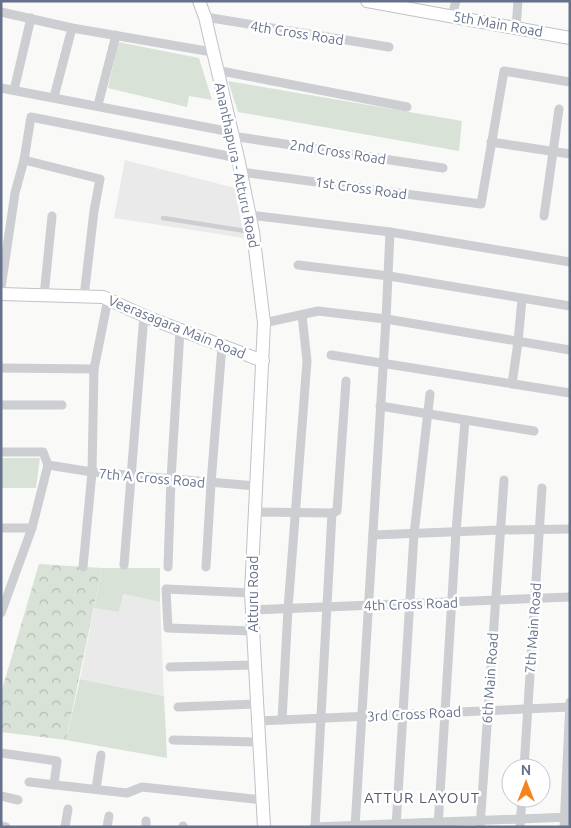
<svg xmlns="http://www.w3.org/2000/svg" width="571" height="828" font-family="Ubuntu,sans-serif">
<defs>
<pattern id="forest-crowns" width="20" height="18" patternUnits="userSpaceOnUse" patternTransform="scale(1.25)"><rect width="20" height="18" fill="#d9e2d7"/><path d="M2 6a3 3 0 1 1 6 0M12 15a3 3 0 1 1 6 0" fill="none" stroke="#b4bcb4"/></pattern>
</defs>
<rect width="100%" height="100%" fill="#f9f9f7"/>
<!-- built -->
<g fill="#eaeaea">
<path d="M 125,160 L 235,188 L 244,238 L 114,218 Z"/>
<path d="M 123,594 L 160,602 L 164,696 L 80,679 L 94,608 L 119,612 Z"/>
</g>
<!-- green -->
<g fill="#d9e2d7">
<path d="M 118,42 L 199,58 L 212,100 L 189,96 L 187,107 L 108,88 Z"/>
<path d="M 228,81 L 462,121 L 459,151 L 238,112 Z"/>
<path d="M 1,458 L 40,458 L 36,488 L 1,488 Z"/>
<path d="M 102,568 L 160,568 L 160,602 L 123,594 L 119,612 L 94,608 Z"/>
<path d="M 80,679 L 164,696 L 167,758 L 66,740 Z"/>
</g>
<!-- forest -->
<path fill="url(#forest-crowns)" d="M 39,564 L 102,568 L 66,740 L 1,732 L 1,693 Z"/>
<g fill="none" stroke-linecap="round" stroke-linejoin="round">
<defs>
<g id="secondary">
<path d="M 199,1 L 205,17 L 238,158 L 253,232 L 264,323 L 251,593 L 264,827"/>
<path d="M 367,1 L 570,38"/>
<path d="M 1,294 L 103,297 L 149,318 L 263,361"/>
</g>
</defs>
<!-- secondary casing -->
<use href="#secondary" stroke="#c0c2c9" stroke-width="14"/>
<!-- lane -->
<path stroke="#ccced2" stroke-width="4.5" d="M 163,218 L 252,232"/>
<!-- street -->
<g stroke="#ccced2" stroke-width="9">
<path d="M 1,12 L 72,28 L 212,52"/>
<path d="M 452,16 L 456,1"/>
<path d="M 205,17 L 389,47"/>
<path d="M 516,28 L 518,1"/>
<path d="M 216,70 L 407,107"/>
<path d="M 1,88 L 231,132"/>
<path d="M 14,90 L 31,18"/>
<path d="M 54,97 L 72,28"/>
<path d="M 98,105 L 116,35"/>
<path d="M 232,136 L 443,168"/>
<path d="M 491,142 L 570,154"/>
<path d="M 24,160 L 100,179 L 94,211 L 84,297"/>
<path d="M 241,172 L 481,204 L 504,71 L 570,82"/>
<path d="M 250,215 L 390,232 L 570,262"/>
<path d="M 544,216 L 559,109"/>
<path d="M 298,265 L 389,276 L 570,306"/>
<path d="M 1,288 L 15,193 L 24,160 L 31,117 L 238,158"/>
<path d="M 44,296 L 52,216"/>
<path d="M 264,323 L 318,311 L 386,319 L 570,350"/>
<path d="M 331,355 L 570,393"/>
<path d="M 1,368 L 94,369"/>
<path d="M 512,384 L 518,342 L 522,299"/>
<path d="M 1,405 L 62,405"/>
<path d="M 380,406 L 534,431"/>
<path d="M 1,452 L 43,452 L 48,465"/>
<path d="M 48,465 L 92,472 L 256,486"/>
<path d="M 255,512 L 332,513 L 337,511 L 346,381"/>
<path d="M 1,528 L 32,528"/>
<path d="M 373,535 L 500,530 L 570,529"/>
<path d="M 124,565 L 144,315"/>
<path d="M 83,567 L 92,472 L 94,369 L 108,299"/>
<path d="M 168,567 L 171,479 L 180,330"/>
<path d="M 206,567 L 211,483 L 222,346"/>
<path d="M 251,593 L 166,589 L 168,628 L 252,631"/>
<path d="M 251,610 L 570,597"/>
<path d="M 1,613 L 32,528 L 48,465"/>
<path d="M 170,667 L 254,665"/>
<path d="M 178,707 L 257,704"/>
<path d="M 282,720 L 288,609 L 307,361 L 302,315"/>
<path d="M 258,721 L 570,707"/>
<path d="M 173,740 L 259,742"/>
<path d="M 1,753 L 57,761 L 54,785"/>
<path d="M 524,768 L 542,488"/>
<path d="M 29,782 L 127,793 L 142,787 L 263,800"/>
<path d="M 96,789 L 101,755"/>
<path d="M 1,796 L 18,800"/>
<path d="M 1,826 L 6,827"/>
<path d="M 65,827 L 68,809"/>
<path d="M 107,827 L 109,816"/>
<path d="M 146,827 L 146,821"/>
<path d="M 183,827 L 183,826"/>
<path d="M 314,827 L 570,817"/>
<path d="M 315,827 L 332,513"/>
<path d="M 355,827 L 386,319 L 390,232"/>
<path d="M 396,827 L 414,534 L 430,394"/>
<path d="M 438,827 L 456,532 L 465,420"/>
<path d="M 480,827 L 504,480"/>
<path d="M 520,827 L 522,798"/>
<path d="M 564,827 L 570,702"/>
</g>
<!-- secondary -->
<use href="#secondary" stroke="#fff" stroke-width="12"/>
</g>
<g text-anchor="middle" stroke-width="5" stroke-linejoin="round" paint-order="stroke">
<!-- street labels -->
<g font-size="14" fill="#66718b" stroke="#fff">
<text transform="translate(498 24) rotate(10)" y="5">5th Main Road</text>
<text transform="translate(297 33) rotate(9)" y="5">4th Cross Road</text>
<text transform="translate(338 152) rotate(9)" y="5">2nd Cross Road</text>
<text transform="translate(237 165) rotate(78)" y="5">Ananthapura - Atturu Road</text>
<text transform="translate(361 188) rotate(8)" y="5">1st Cross Road</text>
<text transform="translate(177 327) rotate(22)" y="5">Veerasagara Main Road</text>
<text transform="translate(152 478) rotate(5)" y="5">7th A Cross Road</text>
<text transform="translate(253 594) rotate(-90)" y="5">Atturu Road</text>
<text transform="translate(411 604) rotate(-2)" y="5">4th Cross Road</text>
<text transform="translate(533 628) rotate(-86)" y="5">7th Main Road</text>
<text transform="translate(490 678) rotate(-86)" y="5">6th Main Road</text>
<text transform="translate(414 714) rotate(-3)" y="5">3rd Cross Road</text>
</g>
<!-- neighbourhood labels -->
<g font-size="15" letter-spacing="1" fill="#545c6f" stroke="#fff">
<text x="422" y="803">ATTUR LAYOUT</text>
</g>
</g>
<!-- border -->
<rect width="571" height="828" fill="none" stroke="#66718b" stroke-width="5"/>
<!-- north arrow -->
<g transform="translate(526 783)"><circle r="24" fill="#ffffff" stroke="#c2c6d1"/>
<path d="M0-4L9 19L0 12L-9 19Z" fill="#f4851d"/>
<text y="-8" font-size="14" font-weight="bold" text-anchor="middle" fill="#66718b">N</text>
</g>
</svg>
